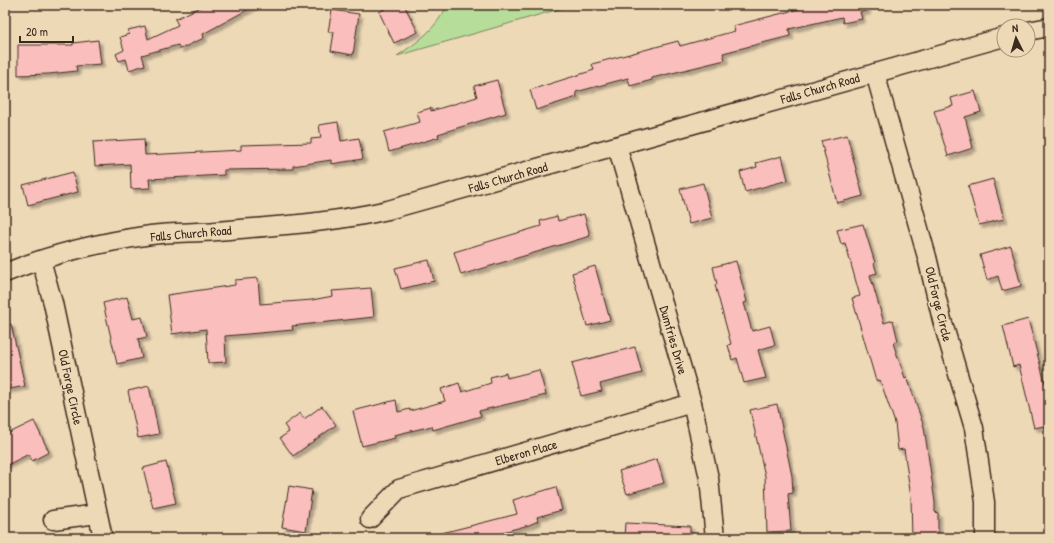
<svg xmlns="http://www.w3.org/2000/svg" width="1054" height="543" font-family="'Patrick Hand',sans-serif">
<defs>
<filter id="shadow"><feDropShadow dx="3.5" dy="3.5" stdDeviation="1" flood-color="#0004"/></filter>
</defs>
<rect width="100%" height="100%" fill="#eed9b7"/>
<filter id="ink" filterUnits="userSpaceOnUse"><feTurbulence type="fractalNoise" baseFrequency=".025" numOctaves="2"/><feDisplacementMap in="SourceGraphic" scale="8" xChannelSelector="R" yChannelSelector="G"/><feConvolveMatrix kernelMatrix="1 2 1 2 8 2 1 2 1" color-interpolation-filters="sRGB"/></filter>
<g filter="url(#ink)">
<!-- green -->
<path fill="#b6dd99" stroke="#78845c" d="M 448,5 L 573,5 L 397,56 C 421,40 434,30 448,5 Z"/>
<!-- building -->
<g fill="#fabebc" stroke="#3b2a1e" filter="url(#shadow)">
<path d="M 205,5 L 256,5 L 203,34 L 204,38 L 180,49 L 178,45 L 142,55 L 145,65 L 129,70 L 126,59 L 119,61 L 116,54 L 124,50 L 120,37 L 129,34 L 128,30 L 145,26 L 148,39 L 178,25 L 175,19 Z"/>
<path d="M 392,5 L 404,5 L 418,32 L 394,43 L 379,12 Z"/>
<path d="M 806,5 L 866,5 L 867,11 L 860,12 L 862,19 L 843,23 L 842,17 L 789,29 L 790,36 L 723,53 L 725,60 L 652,78 L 652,80 L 630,86 L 628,78 L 576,92 L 577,97 L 536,110 L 530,90 L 594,70 L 592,64 L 678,41 L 680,46 L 735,31 L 733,26 L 806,7 Z"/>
<path d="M 332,10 L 359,14 L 353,55 L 331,51 L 334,32 L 328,32 Z"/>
<path d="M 98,40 L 101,64 L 76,66 L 77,71 L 49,74 L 18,75 L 18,45 L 73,45 L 73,43 Z"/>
<path d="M 497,80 L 506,113 L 438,134 L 439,137 L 389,152 L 384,132 L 420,122 L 417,112 L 431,108 L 431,111 L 477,97 L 474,86 Z"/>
<path d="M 975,91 L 981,112 L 965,117 L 973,148 L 948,156 L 934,111 L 953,106 L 951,98 Z"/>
<path d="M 338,122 L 341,141 L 359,138 L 363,159 L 331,164 L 331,160 L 293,166 L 293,169 L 224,170 L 224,175 L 149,179 L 150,188 L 131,189 L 130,164 L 95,166 L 93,142 L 144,139 L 145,155 L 241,150 L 241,145 L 311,143 L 311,139 L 321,138 L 319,125 Z"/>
<path d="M 847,135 L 863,196 L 837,203 L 821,141 Z"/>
<path d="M 782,156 L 788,180 L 745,192 L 740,172 L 757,167 L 756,163 Z"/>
<path d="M 73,172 L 78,192 L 28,205 L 23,185 Z"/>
<path d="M 993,179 L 1004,219 L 979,225 L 968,186 Z"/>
<path d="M 703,183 L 712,218 L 689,224 L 680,189 Z"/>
<path d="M 584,214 L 590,236 L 461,275 L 454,252 L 541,226 L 540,221 L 557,216 L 558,221 Z"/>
<path d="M 863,224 L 875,263 L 874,264 L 877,273 L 870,275 L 884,323 L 893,320 L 898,341 L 893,343 L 905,378 L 907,377 L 924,427 L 935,502 L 935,512 L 938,513 L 938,538 L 912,538 L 911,498 L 904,449 L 898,450 L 895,423 L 880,380 L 876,381 L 852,298 L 860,296 L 845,243 L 841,244 L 837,230 Z"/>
<path d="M 1011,246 L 1021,286 L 1002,291 L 998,276 L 987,280 L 980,255 Z"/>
<path d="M 429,260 L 434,281 L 401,289 L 395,268 Z"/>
<path d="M 736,261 L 747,302 L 744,303 L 752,331 L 770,326 L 775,345 L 758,350 L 766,378 L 744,383 L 737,358 L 732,360 L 728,345 L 731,344 L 715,285 L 717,284 L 713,267 Z"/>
<path d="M 595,266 L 610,320 L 587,326 L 572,273 Z"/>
<path d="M 258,278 L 260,304 L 312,300 L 333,296 L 332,291 L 371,288 L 374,317 L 292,326 L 293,330 L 225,336 L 226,362 L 208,363 L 206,329 L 172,334 L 167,295 L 235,285 L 235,280 Z"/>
<path d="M 127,297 L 133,319 L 142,317 L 147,337 L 138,339 L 142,358 L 117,364 L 103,303 Z"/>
<path d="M 1028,319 L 1045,383 L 1049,382 L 1049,425 L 1034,428 L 1019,365 L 1013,367 L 1003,326 Z"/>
<path d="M 5,324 L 11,324 L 25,386 L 5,390 Z"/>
<path d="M 635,347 L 642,373 L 600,384 L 602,391 L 581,396 L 572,363 Z"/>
<path d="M 539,370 L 546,395 L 479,411 L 481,416 L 433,430 L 432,426 L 394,435 L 395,438 L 362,446 L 353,411 L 396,400 L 398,412 L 410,409 L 410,411 L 445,401 L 441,389 L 459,383 L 462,392 L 491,383 L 490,377 L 506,373 L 507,378 Z"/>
<path d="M 149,386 L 159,434 L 138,438 L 128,391 Z"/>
<path d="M 777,404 L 792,476 L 793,493 L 788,494 L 791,531 L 767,532 L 765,476 L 750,410 Z"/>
<path d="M 322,406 L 336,425 L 293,456 L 280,438 L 289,432 L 284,425 L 300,413 L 304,419 Z"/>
<path d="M 34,421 L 49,452 L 32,461 L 29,454 L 5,466 L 5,435 Z"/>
<path d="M 657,459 L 664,483 L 627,494 L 619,471 Z"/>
<path d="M 166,462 L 176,503 L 153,508 L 143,468 Z"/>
<path d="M 289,486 L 312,490 L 306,531 L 282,527 Z"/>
<path d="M 556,487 L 562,510 L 537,517 L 538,521 L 529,525 L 503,532 L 505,538 L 443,538 L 442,533 L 517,514 L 513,500 Z"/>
<path d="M 625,523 L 690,526 L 690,538 L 624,538 Z"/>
</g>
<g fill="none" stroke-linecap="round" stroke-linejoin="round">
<defs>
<g id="minor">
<path d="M 1028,31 L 1049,27"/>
<path d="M 875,73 L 927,257 L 942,320 L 974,428 L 985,502 L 985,538"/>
<path d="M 617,146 L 692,403 L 709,478 L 715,538"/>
<path d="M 41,260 L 53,303 L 103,538"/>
<path d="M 5,273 C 51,254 102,242 151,235 C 173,232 195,233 217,231 C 274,226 332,223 388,210 L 1004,37"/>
<path d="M 370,519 L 399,489 L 692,403"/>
<path d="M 53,520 L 97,514"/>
</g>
</defs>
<!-- minor casing -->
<use href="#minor" stroke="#3b2a1e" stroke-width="21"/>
<!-- minor -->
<use href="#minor" stroke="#eed9b7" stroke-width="18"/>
</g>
</g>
<g text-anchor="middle" stroke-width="3" stroke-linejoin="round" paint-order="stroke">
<!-- street labels -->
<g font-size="13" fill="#3b2a1e" stroke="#eed9b7">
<text transform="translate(820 88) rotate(-16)" y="5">Falls Church Road</text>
<text transform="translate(508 177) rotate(-16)" y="5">Falls Church Road</text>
<text transform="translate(191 233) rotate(-5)" y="5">Falls Church Road</text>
<text transform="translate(939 304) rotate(76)" y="5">Old Forge Circle</text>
<text transform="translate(674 340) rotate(74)" y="5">Dumfries Drive</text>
<text transform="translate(71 387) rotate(78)" y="5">Old Forge Circle</text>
<text transform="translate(526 452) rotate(-16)" y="5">Elberon Place</text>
</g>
</g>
<!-- margin -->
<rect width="1054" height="543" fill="none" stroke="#eed9b7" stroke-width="20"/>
<rect x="10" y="10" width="1034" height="523" fill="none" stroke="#3b2a1e" stroke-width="1.5" filter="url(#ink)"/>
<!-- north arrow -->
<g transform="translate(1016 38) rotate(355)"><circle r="19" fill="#eed9b7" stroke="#a6937a"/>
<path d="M0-3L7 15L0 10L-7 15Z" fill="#3b2a1e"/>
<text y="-6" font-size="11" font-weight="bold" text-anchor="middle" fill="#3b2a1e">N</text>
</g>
<!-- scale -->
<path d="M20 36v6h53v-6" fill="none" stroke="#3b2a1e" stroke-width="2"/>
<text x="26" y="36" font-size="12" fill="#3b2a1e" stroke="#eed9b7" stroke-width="3" paint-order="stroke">20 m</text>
</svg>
